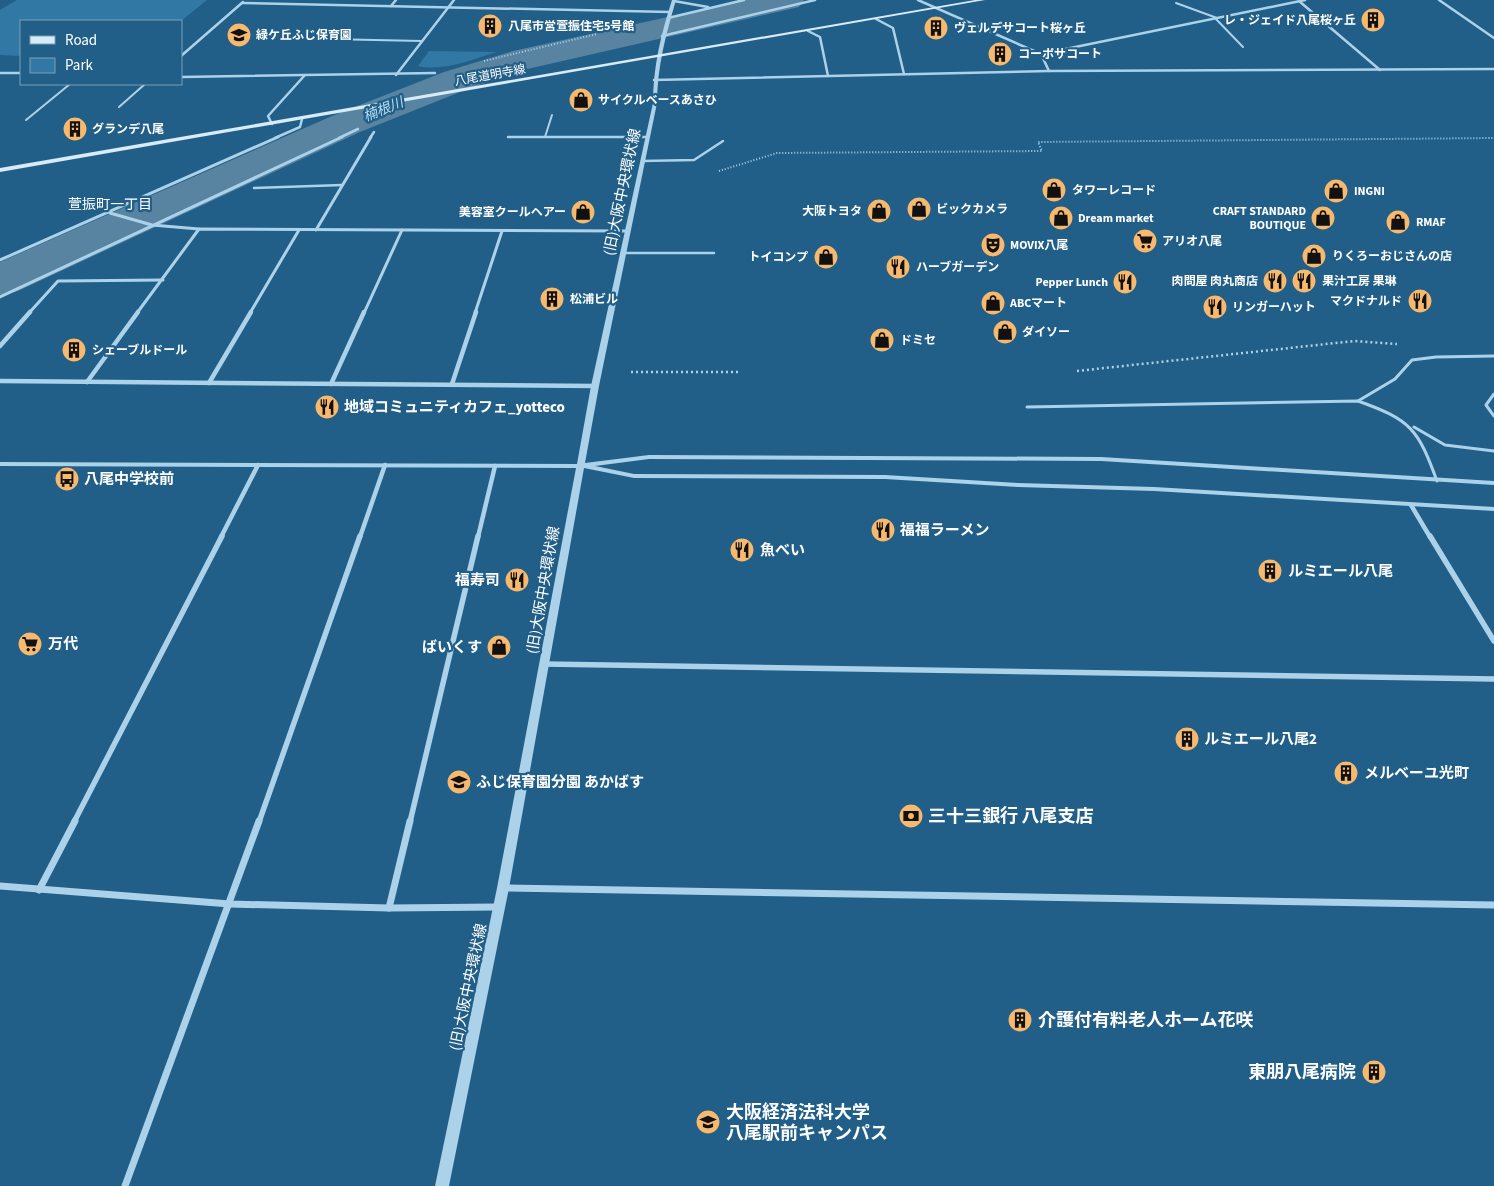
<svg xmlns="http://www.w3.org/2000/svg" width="1494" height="1186" font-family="'Source Sans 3','Noto Sans JP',sans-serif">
<rect width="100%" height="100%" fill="#215f88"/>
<!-- green -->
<g fill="#3278a4">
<path d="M 17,0 L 207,0 L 181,21 L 21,21 L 21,56 L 0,55 L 0,10 Z"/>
<path d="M 429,51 L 497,52 C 473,59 443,72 418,66 Z"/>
</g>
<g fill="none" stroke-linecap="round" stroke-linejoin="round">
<!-- river -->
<path fill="#5984a1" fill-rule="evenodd" d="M 745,0 L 804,0 L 799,7 L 523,70 L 470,88 L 360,132 L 18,291 L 0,295 L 0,262 L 332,116 L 444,72 L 513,51 Z"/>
<!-- path-far1 -->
<g stroke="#acd2ea" stroke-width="2" stroke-dasharray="1 2" stroke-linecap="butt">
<path d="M 484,61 L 597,34"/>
<path d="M 719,171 L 777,153 L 1042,151 L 1038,142 L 1494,138"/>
</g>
<!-- path -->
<g stroke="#acd2ea" stroke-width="2.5" stroke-dasharray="2 3" stroke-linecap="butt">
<path d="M 1077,371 L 1354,341 L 1397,344"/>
<path d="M 631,372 L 740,372"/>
</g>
<!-- service-far2 -->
<g stroke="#acd2ea" stroke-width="2">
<path d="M 1176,3 L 1217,18"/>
<path d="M 1215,18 L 1243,47"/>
<path d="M 280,38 L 422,41"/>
<path d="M 119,107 L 145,84"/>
<path d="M 26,120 L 70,84"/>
<path d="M 508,137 L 648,137"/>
<path d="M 545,137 L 552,115"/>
</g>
<!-- service-far1 -->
<g stroke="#acd2ea" stroke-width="2.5">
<path d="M 508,137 L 648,137"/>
<path d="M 642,161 L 694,160 L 723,141"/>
<path d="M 254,188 L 342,185"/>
<path d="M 623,253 L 714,253"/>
</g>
<!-- service -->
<g stroke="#acd2ea" stroke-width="3">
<path d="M 1494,394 L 1486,405 L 1494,416"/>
<path d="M 1358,401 L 1395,379 L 1412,360 L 1436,357 L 1494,356"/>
<path d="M 1027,407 L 1358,401 C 1411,420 1418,429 1437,481"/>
<path d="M 1414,427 L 1445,445 L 1494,451"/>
</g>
<!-- minor-far4 -->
<g stroke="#acd2ea" stroke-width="2.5">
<path d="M 918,0 L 1041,54"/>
<path d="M 1439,0 L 1494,38"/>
<path d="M 674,1 L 708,7"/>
<path d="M 1299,1 L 1380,70"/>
<path d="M 242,3 L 670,12"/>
<path d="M 391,6 L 396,0"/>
<path d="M 668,18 L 744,0"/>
<path d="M 876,19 L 893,28 L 904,74"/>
<path d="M 808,31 L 820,37 L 828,76"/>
<path d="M 662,36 L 815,0"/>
<path d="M 181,56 L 243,2"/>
<path d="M 1049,71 L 1041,54 L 1305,0"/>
<path d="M 0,73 L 21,73"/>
<path d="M 396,75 L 454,0"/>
<path d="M 181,77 L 435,73"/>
<path d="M 654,80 L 1049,71 L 1494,69"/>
<path d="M 272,124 L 268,116 L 305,75"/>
<path d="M 275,138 L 300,127 L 302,119"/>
<path d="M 339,138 L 358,129"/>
<path d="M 370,138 L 374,132"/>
</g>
<!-- minor-far3 -->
<g stroke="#acd2ea" stroke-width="3">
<path d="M 110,213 L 152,225 L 199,229"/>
<path d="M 316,230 L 371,137"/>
<path d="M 0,260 L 278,137"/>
<path d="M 0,297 L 342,137"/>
<path d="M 29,313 L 58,281 L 163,280"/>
<path d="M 137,313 L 199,229 L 627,231"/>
<path d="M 250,313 L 299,230"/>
<path d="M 364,313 L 402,230"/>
<path d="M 475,313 L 502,231"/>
</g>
<!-- minor-far2 -->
<g stroke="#acd2ea" stroke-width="4.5">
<path d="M 0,346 L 30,312"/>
<path d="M 0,381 L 595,386"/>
<path d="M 87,382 L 138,312"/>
<path d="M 209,383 L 251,312"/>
<path d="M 331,384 L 364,312"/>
<path d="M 452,384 L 476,312"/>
<path d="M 1411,505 L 1430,537"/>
<path d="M 221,537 L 258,465"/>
<path d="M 360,537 L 385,465"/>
<path d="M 478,537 L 495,466"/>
</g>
<!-- minor-far1 -->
<g stroke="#acd2ea" stroke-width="5.5">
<path d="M 1430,536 L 1494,641"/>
<path d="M 544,664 L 1494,679"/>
<path d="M 74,822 L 222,536"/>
<path d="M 259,822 L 360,536"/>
<path d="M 410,822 L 478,536"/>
</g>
<!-- minor -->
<g stroke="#acd2ea" stroke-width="7">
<path d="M 0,886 L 230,904 L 389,908 L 498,907"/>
<path d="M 503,888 L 1494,905"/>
<path d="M 39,890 L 75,821"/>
<path d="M 389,908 L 410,821"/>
<path d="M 125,1186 L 259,821"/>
</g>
<!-- tertiary -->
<path fill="#acd2ea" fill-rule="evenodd" d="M 672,0 L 676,0 C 666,34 657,67 657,103 L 599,386 L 585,463 L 649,455 L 1101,457 L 1494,481 L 1494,485 L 1101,461 L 649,459 L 595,466 L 634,474 L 885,475 L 1018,483 L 1154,487 L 1494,507 L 1494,511 L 1154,491 L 1018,487 L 885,479 L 634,478 L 584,468 L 509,888 L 449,1186 L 435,1186 L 497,888 L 576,468 L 0,466 L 0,462 L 577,464 L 591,386 L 653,103 C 653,67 661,34 672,0 Z"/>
<!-- secondary -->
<path fill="#d7ebf8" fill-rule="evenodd" d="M 975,0 L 985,0 L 0,172 L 0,168 Z"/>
</g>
<!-- icons -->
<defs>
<symbol id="building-disc" viewBox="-11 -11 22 22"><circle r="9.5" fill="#f7b96d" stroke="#215f88"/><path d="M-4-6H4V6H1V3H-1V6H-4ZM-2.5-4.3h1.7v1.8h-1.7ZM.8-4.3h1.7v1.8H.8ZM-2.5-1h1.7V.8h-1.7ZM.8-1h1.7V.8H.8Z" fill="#111"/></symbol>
<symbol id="school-disc" viewBox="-11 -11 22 22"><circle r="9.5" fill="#f7b96d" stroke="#215f88"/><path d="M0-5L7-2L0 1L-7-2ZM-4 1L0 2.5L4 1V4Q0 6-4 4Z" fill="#111"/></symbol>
<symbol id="shop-disc" viewBox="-11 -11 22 22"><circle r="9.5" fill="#f7b96d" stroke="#215f88"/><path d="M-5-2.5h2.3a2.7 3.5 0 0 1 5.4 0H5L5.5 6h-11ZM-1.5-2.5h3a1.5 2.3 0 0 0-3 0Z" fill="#111"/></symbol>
<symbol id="supermarket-disc" viewBox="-11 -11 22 22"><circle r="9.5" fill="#f7b96d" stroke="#215f88"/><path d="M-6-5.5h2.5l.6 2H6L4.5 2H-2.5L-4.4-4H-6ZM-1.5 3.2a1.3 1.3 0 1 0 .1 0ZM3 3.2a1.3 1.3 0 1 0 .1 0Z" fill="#111"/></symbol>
<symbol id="theatre-disc" viewBox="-11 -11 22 22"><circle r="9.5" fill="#f7b96d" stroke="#215f88"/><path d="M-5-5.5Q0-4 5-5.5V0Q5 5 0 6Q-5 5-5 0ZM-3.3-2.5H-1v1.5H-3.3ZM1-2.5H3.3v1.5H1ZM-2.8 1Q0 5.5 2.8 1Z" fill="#111"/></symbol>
<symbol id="restaurant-disc" viewBox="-11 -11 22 22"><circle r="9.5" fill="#f7b96d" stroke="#215f88"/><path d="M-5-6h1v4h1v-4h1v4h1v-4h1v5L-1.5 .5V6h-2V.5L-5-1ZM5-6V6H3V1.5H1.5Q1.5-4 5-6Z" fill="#111"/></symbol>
<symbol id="bus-disc" viewBox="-11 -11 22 22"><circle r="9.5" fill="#f7b96d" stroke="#215f88"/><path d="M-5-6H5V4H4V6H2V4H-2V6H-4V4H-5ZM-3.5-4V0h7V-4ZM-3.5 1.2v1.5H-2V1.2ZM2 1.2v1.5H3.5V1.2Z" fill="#111"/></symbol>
<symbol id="bank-disc" viewBox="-11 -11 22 22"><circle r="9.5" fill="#f7b96d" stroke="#215f88"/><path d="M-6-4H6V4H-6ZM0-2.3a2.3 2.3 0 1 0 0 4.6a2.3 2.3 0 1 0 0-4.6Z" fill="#111"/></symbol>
<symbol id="university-disc" viewBox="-11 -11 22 22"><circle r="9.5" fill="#f7b96d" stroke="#215f88"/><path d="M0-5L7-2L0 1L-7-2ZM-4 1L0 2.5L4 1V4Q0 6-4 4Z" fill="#111"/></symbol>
</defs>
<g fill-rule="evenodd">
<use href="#building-disc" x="1359" y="6" width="28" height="28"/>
<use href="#building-disc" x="476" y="12" width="28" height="28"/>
<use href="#building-disc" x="922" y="14" width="28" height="28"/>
<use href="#school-disc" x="225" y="21" width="28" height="28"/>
<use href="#building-disc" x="986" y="40" width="28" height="28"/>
<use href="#shop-disc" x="567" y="86" width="28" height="28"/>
<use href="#building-disc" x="61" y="115" width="28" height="28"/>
<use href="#shop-disc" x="1040" y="176" width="28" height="28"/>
<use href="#shop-disc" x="1322" y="177" width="28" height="28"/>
<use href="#shop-disc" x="905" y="195" width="28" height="28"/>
<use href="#shop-disc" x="865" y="197" width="28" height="28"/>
<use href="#shop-disc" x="569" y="198" width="28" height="28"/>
<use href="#shop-disc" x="1047" y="204" width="28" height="28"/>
<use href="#shop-disc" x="1309" y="204" width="28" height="28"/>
<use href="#shop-disc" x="1384" y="208" width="28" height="28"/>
<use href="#supermarket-disc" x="1131" y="227" width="28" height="28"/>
<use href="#theatre-disc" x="979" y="231" width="28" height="28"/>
<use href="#shop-disc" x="1300" y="242" width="28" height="28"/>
<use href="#shop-disc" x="812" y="243" width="28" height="28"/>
<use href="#restaurant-disc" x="884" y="253" width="28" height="28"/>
<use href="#restaurant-disc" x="1261" y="267" width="28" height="28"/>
<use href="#restaurant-disc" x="1290" y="267" width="28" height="28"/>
<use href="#restaurant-disc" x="1111" y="268" width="28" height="28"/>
<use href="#building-disc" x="538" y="285" width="28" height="28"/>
<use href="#restaurant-disc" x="1406" y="287" width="28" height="28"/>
<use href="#shop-disc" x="979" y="289" width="28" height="28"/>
<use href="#restaurant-disc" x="1201" y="293" width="28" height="28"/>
<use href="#shop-disc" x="991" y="318" width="28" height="28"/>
<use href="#shop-disc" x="868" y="326" width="28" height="28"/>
<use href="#building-disc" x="60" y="336" width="28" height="28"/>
<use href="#restaurant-disc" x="313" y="393" width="28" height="28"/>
<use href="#bus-disc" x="53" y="465" width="28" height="28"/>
<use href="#restaurant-disc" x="869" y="516" width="28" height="28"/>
<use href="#restaurant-disc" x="728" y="536" width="28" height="28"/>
<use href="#building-disc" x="1256" y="557" width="28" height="28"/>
<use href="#restaurant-disc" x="503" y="566" width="28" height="28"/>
<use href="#supermarket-disc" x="16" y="630" width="28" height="28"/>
<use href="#shop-disc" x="485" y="633" width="28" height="28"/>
<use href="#building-disc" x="1173" y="725" width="28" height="28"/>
<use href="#building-disc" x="1332" y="759" width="28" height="28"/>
<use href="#school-disc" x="445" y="768" width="28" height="28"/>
<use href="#bank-disc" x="897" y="802" width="28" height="28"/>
<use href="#building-disc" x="1006" y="1006" width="28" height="28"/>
<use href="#building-disc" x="1360" y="1058" width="28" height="28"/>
<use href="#university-disc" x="694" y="1108" width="28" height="28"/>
</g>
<g text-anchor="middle" stroke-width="4.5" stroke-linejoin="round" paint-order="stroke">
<!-- far-poi labels -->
<g font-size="12" font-weight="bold" fill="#fff" stroke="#215f88" text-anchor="start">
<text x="1356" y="24" text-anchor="end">レ・ジェイド八尾桜ヶ丘</text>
<text x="508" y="30">八尾市営萱振住宅5号館</text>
<text x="954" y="32">ヴェルデサコート桜ヶ丘</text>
<text x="256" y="39">緑ケ丘ふじ保育園</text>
<text x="1018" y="58">コーポサコート</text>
<text x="598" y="104">サイクルベースあさひ</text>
<text x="92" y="133">グランデ八尾</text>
<text x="1072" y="194">タワーレコード</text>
<text x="1354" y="195">INGNI</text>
<text x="936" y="213">ビックカメラ</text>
<text x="862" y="215" text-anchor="end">大阪トヨタ</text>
<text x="1306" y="215" text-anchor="end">CRAFT STANDARD<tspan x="1306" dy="14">BOUTIQUE</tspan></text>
<text x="566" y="216" text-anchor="end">美容室クールヘアー</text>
<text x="1078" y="222">Dream market</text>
<text x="1416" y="226">RMAF</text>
<text x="1162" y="245">アリオ八尾</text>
<text x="1010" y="249">MOVIX八尾</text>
<text x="1332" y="260">りくろーおじさんの店</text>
<text x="808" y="261" text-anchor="end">トイコンプ</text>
<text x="916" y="271">ハーブガーデン</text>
<text x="1258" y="285" text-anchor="end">肉問屋 肉丸商店</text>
<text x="1322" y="285">果汁工房 果琳</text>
<text x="1108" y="286" text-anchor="end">Pepper Lunch</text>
<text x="570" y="303">松浦ビル</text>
<text x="1402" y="305" text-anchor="end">マクドナルド</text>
<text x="1010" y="307">ABCマート</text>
<text x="1232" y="311">リンガーハット</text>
<text x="1022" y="336">ダイソー</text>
<text x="900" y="344">ドミセ</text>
<text x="92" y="354">シェーブルドール</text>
</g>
<!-- far-street labels -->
<g font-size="12" fill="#fff" stroke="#215f88">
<text transform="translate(490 75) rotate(-10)" y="4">八尾道明寺線</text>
</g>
<!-- far-water labels -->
<g font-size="14" font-style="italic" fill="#b8dcf2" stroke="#215f88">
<text transform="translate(383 109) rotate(-22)" y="5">楠根川</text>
</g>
<!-- far-neighbourhood labels -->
<g font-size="14" fill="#fff" stroke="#215f88">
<text x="110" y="209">萱振町一丁目</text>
</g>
<!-- street labels -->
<g font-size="15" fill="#fff" stroke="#215f88">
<text transform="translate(622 192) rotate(-78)" y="5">(旧)大阪中央環状線</text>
<text transform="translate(543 590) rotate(-80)" y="5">(旧)大阪中央環状線</text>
<text transform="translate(468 987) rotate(-78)" y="5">(旧)大阪中央環状線</text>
</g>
<!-- poi labels -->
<g font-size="15" font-weight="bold" fill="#fff" stroke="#215f88" text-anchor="start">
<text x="344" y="412">地域コミュニティカフェ_yotteco</text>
<text x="84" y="484">八尾中学校前</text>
<text x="900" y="535">福福ラーメン</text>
<text x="760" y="555">魚べい</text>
<text x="1288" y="576">ルミエール八尾</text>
<text x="500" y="585" text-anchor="end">福寿司</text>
<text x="48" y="649">万代</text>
<text x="482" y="652" text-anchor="end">ばいくす</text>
<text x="1204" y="744">ルミエール八尾2</text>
<text x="1364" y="778">メルベーユ光町</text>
<text x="476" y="787">ふじ保育園分園 あかばす</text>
</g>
<!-- near-poi labels -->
<g font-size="18" font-weight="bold" fill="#fff" stroke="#215f88" text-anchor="start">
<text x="928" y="822">三十三銀行 八尾支店</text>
<text x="1038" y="1026">介護付有料老人ホーム花咲</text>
<text x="1356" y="1078" text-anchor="end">東朋八尾病院</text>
<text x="726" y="1118">大阪経済法科大学<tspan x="726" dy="21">八尾駅前キャンパス</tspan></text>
</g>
</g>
<!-- legend -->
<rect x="20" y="20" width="162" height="65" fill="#215f88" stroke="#7a9fb8"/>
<rect x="30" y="36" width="25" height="8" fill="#d7ebf8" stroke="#7a9fb8"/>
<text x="65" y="45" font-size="15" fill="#ffffff">Road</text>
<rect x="30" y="58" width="25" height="15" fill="#3278a4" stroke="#7a9fb8"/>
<text x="65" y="70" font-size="15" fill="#ffffff">Park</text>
</svg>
